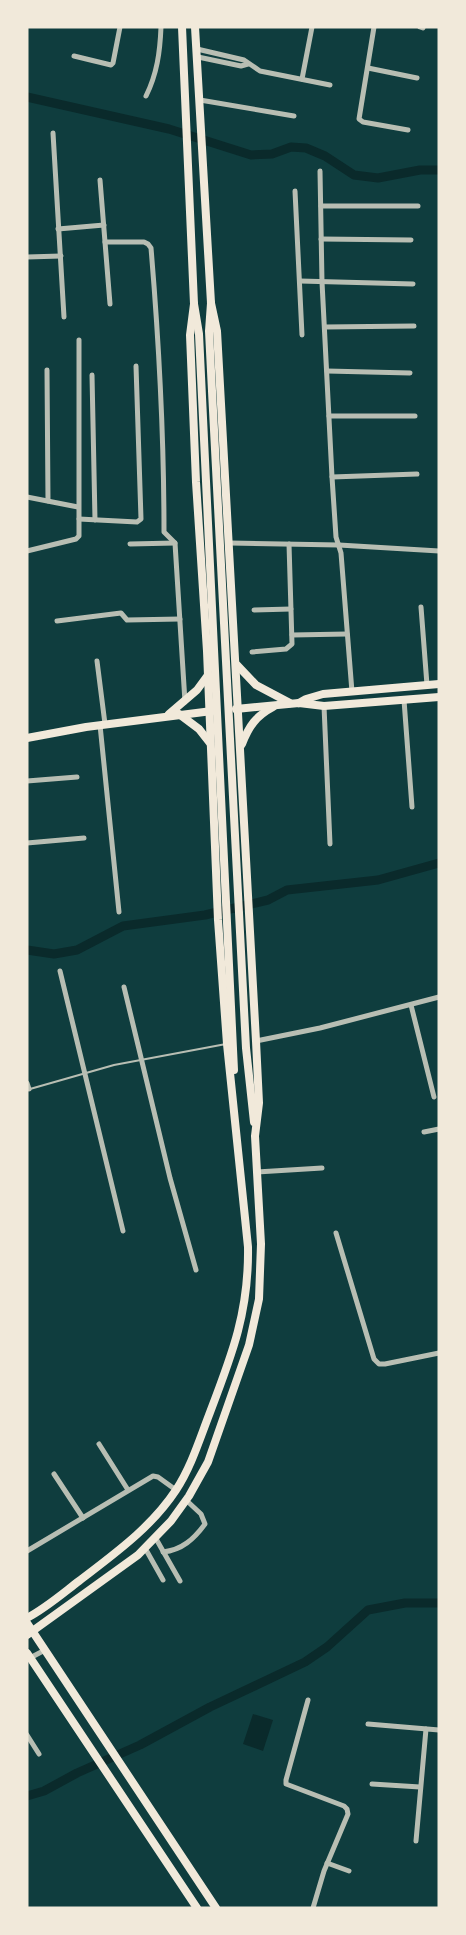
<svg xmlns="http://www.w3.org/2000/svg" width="466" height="1935" font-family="'DM Sans',sans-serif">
<rect width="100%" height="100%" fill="#0f3d3e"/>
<!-- water -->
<path fill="#0a2a2b" d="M 253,1714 L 273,1720 L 263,1751 L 243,1744 Z"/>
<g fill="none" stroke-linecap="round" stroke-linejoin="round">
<!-- canal -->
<g stroke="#0a2a2b" stroke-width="9">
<path d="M 27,97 L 169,129 L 251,155 L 272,154 L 291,147 L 306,148 L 325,156 L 354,175 L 378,178 L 420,170 L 439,170"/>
<path d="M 27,950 L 54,954 L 77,950 L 123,926 L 205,915 L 268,900 L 287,890 L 378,880 L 439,863"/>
<path d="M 27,1796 L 44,1791 L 77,1773 L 140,1745 L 210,1707 L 305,1662 L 327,1647 L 368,1610 L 405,1603 L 439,1603"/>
</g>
<!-- service -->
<path stroke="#b8beb3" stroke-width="2" d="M 30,1089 L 114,1065 L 226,1044"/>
<!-- minor -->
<g stroke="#b8beb3" stroke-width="5">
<path d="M 374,27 L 359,119 L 363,122 L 408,130"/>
<path d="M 420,27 L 423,28"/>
<path d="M 197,49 L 244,60 L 260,71 L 330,85"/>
<path d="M 74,56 L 111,65 L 113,63 L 120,27"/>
<path d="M 198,57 L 241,66 L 248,64"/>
<path d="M 368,68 L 417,78"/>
<path d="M 302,79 L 312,27"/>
<path d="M 146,96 C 157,74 160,52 161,27"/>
<path d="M 200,100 L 294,116"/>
<path d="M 53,133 L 64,317"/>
<path d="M 320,171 L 322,282 L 332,477 L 336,537 L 341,553 L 352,692"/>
<path d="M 100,180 L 110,304"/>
<path d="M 295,191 L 302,335"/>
<path d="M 321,206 L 418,206"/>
<path d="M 58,229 L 104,225"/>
<path d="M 321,239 L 411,240"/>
<path d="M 105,242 L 144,242 L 148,244 L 151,248 C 159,343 164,436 164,532 L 175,543 L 185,702"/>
<path d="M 27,257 L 61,256"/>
<path d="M 300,281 L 413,284"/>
<path d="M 325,327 L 414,326"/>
<path d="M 47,370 L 48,501"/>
<path d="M 327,371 L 410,373"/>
<path d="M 92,375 L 95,520"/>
<path d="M 329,416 L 415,416"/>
<path d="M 332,477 L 417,474"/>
<path d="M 27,497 L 78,507"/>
<path d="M 79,519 L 137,522 L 141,519 L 136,366"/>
<path d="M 230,543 L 339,545 L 439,551"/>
<path d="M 130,544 L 175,543"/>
<path d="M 27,551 L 76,539 L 79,536 L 79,340"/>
<path d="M 421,607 L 427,685"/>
<path d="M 254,610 L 291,609"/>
<path d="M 57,621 L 121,613 L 127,620 L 180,619"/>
<path d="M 292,635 L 347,634"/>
<path d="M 252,652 L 286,649 L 292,644 L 289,544"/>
<path d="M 97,661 L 105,724"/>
<path d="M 404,700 L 412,807"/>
<path d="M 324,706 L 330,844"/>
<path d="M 100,725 L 119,912"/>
<path d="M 27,781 L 77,777"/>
<path d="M 27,843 L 84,838"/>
<path d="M 60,971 L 123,1231"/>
<path d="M 124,987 L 170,1178 L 196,1270"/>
<path d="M 411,1005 L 434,1097"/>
<path d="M 256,1041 L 320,1028 L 439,997"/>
<path d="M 27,1083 L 29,1089"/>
<path d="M 424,1132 L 439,1129"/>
<path d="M 257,1172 L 322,1168"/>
<path d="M 336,1233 L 374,1359 L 379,1364 L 385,1364 L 439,1353"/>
<path d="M 99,1444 L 128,1490"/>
<path d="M 54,1474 L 83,1518"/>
<path d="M 155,1537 L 180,1581"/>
<path d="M 145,1548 L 163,1580"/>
<path d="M 27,1551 L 153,1476 L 158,1477 L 176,1490"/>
<path d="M 163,1552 C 182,1550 194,1539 205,1524 L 201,1514 L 186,1500"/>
<path d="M 28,1659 L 45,1650"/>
<path d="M 308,1700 L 286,1780 L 286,1784 L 344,1806 L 347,1809 L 348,1814 L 324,1871 L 313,1908"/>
<path d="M 368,1724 L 439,1730"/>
<path d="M 27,1735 L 39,1754"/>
<path d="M 372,1784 L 420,1787"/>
<path d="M 416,1841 L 426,1729"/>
<path d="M 327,1863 L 349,1871"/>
</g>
<!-- secondary -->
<g stroke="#f1e9da" stroke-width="8">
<path d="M 182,27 L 194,304 L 199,334 L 234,1070"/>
<path d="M 195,27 L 211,303 L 209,331 L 212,391 L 246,1048 L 254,1122"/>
<path d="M 237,665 L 256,685 L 290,703"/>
<path d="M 299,703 L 306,699 L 323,694 L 439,684"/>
<path d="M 236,709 L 299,703 L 324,706 L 439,697"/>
<path d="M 169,714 L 197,690 L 208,675"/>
<path d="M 179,714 L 199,729 L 210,743"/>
<path d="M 27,738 L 86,727 L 212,711"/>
<path d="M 242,744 C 249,726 256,716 273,707"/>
<path d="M 27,1618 C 46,1608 62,1594 79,1581 C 114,1554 151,1528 176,1490 C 191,1467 199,1441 209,1415 C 232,1355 249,1312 248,1247 L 227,1044 L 218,920 L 207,651 L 196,482 L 190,335 L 194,304"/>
<path d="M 27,1623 L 216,1908"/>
<path d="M 27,1635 L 138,1555 L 171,1521 L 189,1496 L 208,1462 L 249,1345 L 259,1299 L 261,1244 L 255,1136 L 259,1103 L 256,1041 L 217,331 L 211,303"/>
<path d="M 27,1653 L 197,1908"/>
</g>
</g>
<!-- border -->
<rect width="466" height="1935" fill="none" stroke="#f1e9da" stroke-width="57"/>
</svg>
